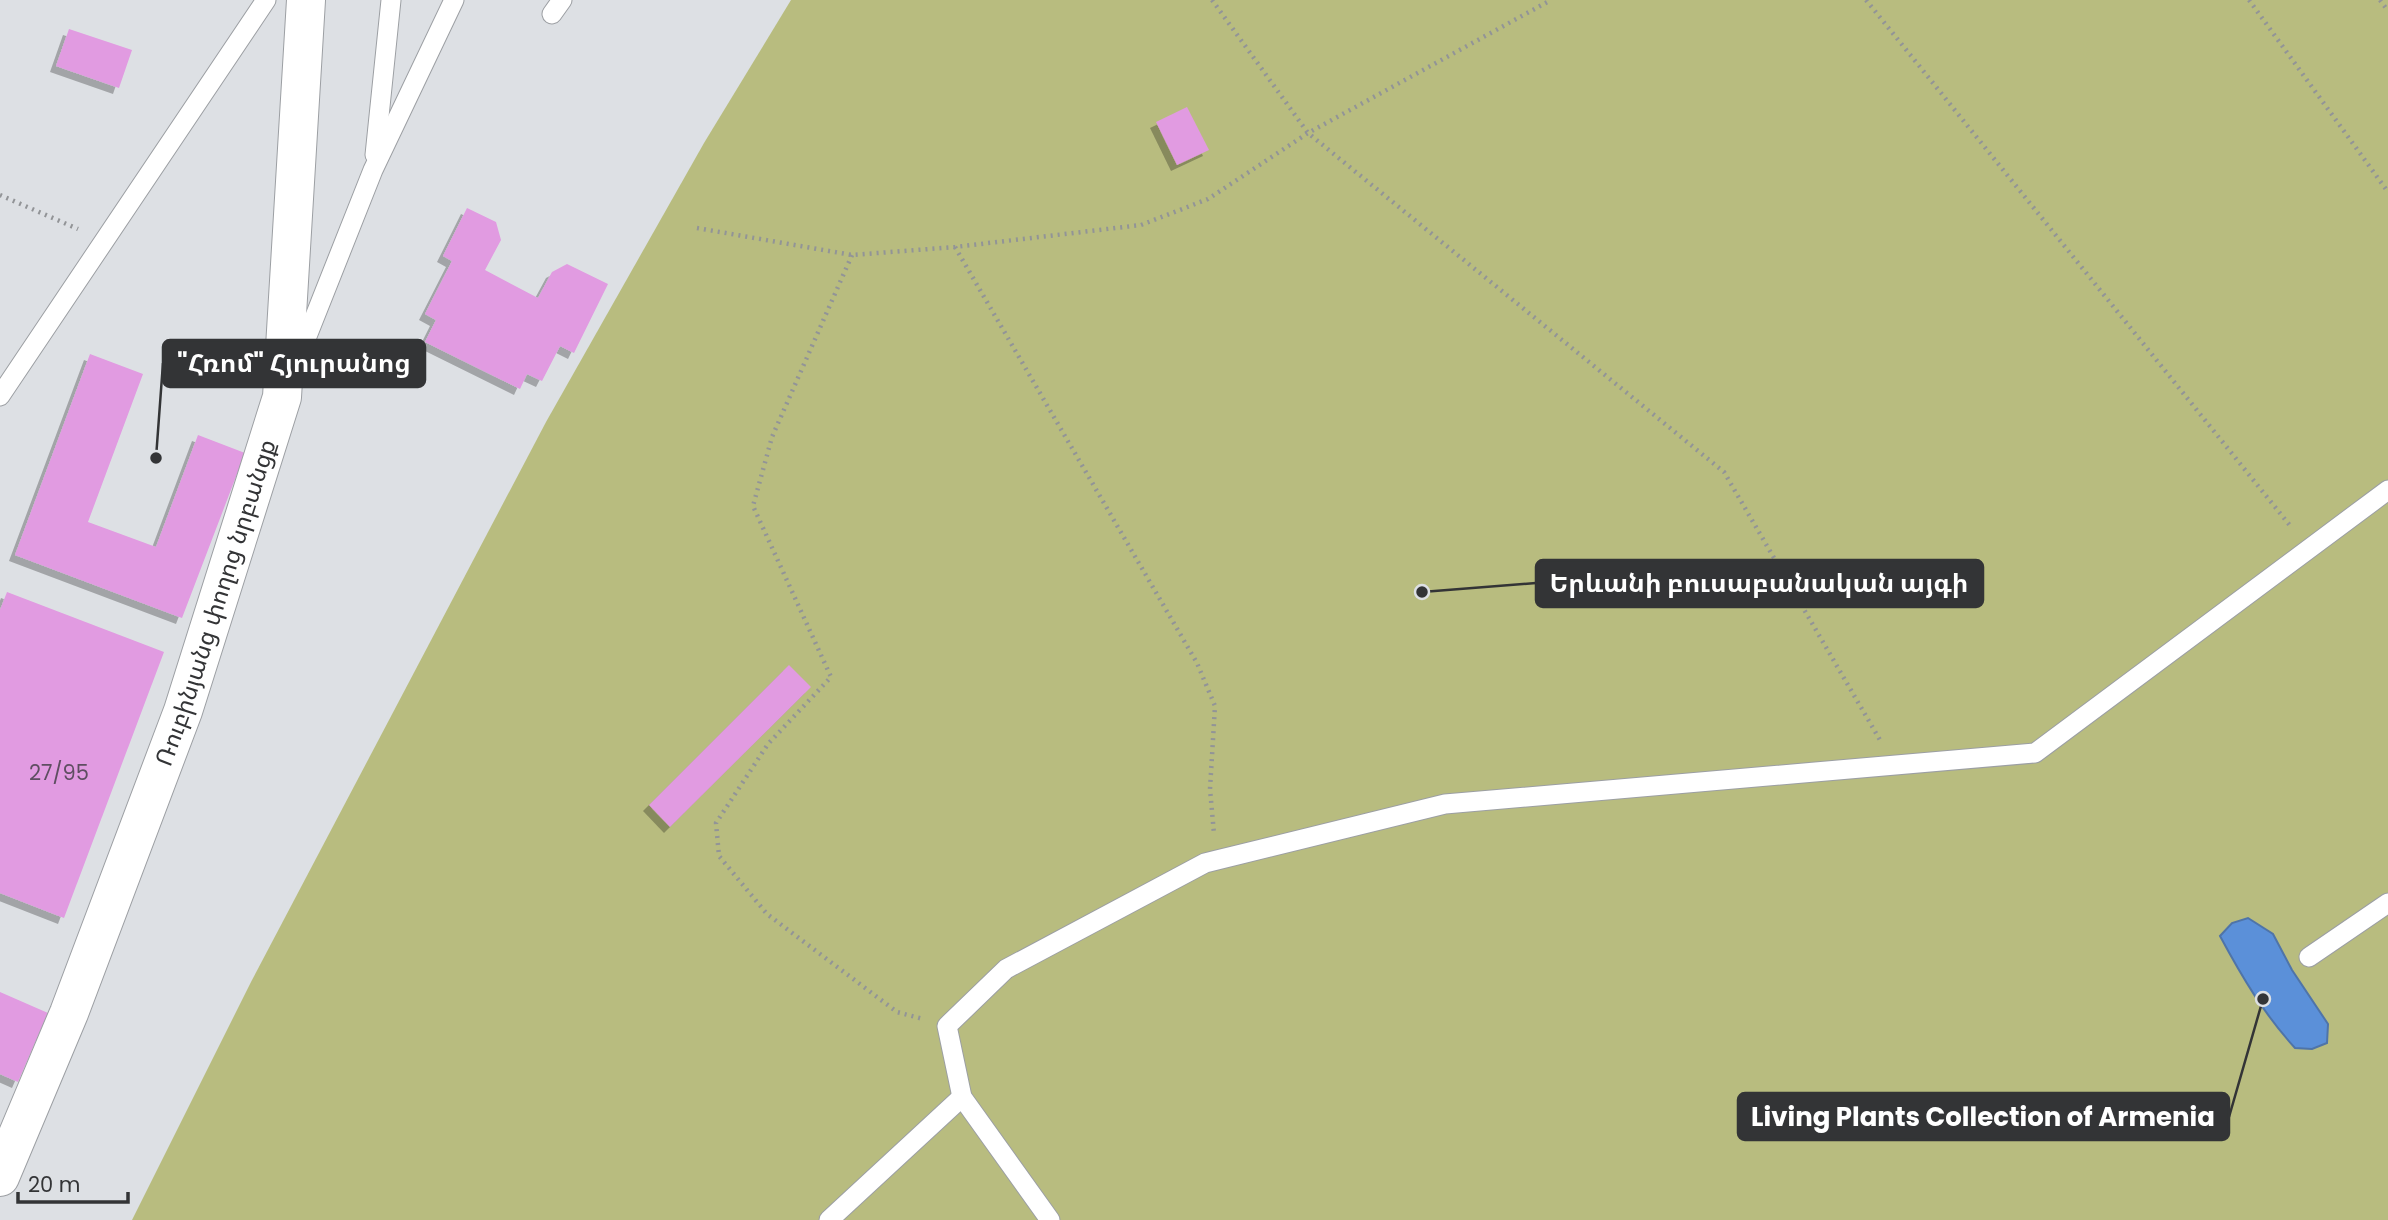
<svg xmlns="http://www.w3.org/2000/svg" width="2388" height="1220" font-family="Poppins,'Noto Sans Armenian',sans-serif">
<defs>
<filter id="shadow"><feDropShadow dx="-6" dy="6" stdDeviation="0" flood-color="#0004"/></filter>
</defs>
<rect width="100%" height="100%" fill="#dde0e4"/>
<!-- green -->
<path fill="#b8bc7f" d="M 791,0 L 2388,0 L 2388,1220 L 132,1220 L 251,982 L 546,422 L 704,143 Z"/>
<!-- water -->
<path fill="#5b90d9" stroke="#4f74a8" stroke-width="2" d="M 2248,918 L 2273,934 L 2292,970 L 2328,1024 L 2327,1043 L 2312,1049 L 2295,1048 C 2264,1014 2242,977 2220,936 L 2232,923 Z"/>
<!-- building -->
<g fill="#e19be1" filter="url(#shadow)">
<path d="M 69,29 L 132,50 L 119,88 L 56,66 Z"/>
<path d="M 1187,107 L 1209,150 L 1177,165 L 1156,122 Z"/>
<path d="M 467,208 L 496,222 L 501,240 L 485,270 L 538,298 L 552,272 L 567,264 L 608,284 L 574,353 L 560,346 L 542,381 L 527,374 L 520,389 L 425,342 L 436,320 L 425,314 L 452,261 L 443,256 Z"/>
<path d="M 90,354 L 143,374 L 88,522 L 156,547 L 198,435 L 245,453 L 182,618 L 15,555 Z"/>
<path d="M 7,592 L 164,652 L 64,918 L 0,893 L 0,610 Z"/>
<path d="M 789,665 L 811,687 L 670,827 L 649,805 Z"/>
<path d="M 0,992 L 48,1013 L 18,1082 L 0,1074 Z"/>
</g>
<g fill="none" stroke-linecap="round" stroke-linejoin="round">
<defs>
<g id="service">
<path d="M 552,14 L 562,0"/>
<path d="M 375,155 L 391,0"/>
<path d="M 296,364 L 373,170 L 454,0"/>
<path d="M 0,396 L 266,0"/>
<path d="M 2309,957 L 2388,903"/>
<path d="M 829,1220 L 962,1097"/>
<path d="M 1050,1220 L 962,1097 L 947,1026 L 1006,969 L 1205,863 L 1217,860 L 1445,804 L 2035,753 L 2388,490"/>
</g>
<g id="tertiary">
<path id="s1" d="M 0,1177 L 69,1013 L 183,711 L 282,397 L 306,0"/>
</g>
</defs>
<!-- service casing -->
<use href="#service" stroke="#9c9fa3" stroke-width="21"/>
<!-- tertiary casing -->
<use href="#tertiary" stroke="#9c9fa3" stroke-width="40"/>
<!-- path -->
<g stroke="#929497" stroke-width="4.5" stroke-dasharray="2 5" stroke-linecap="butt">
<path d="M 1212,0 L 1308,133 L 1724,472 L 1880,740"/>
<path d="M 1866,0 L 2292,528"/>
<path d="M 2249,0 L 2388,192"/>
<path d="M 2380,0 L 2388,11"/>
<path d="M 0,195 L 78,229"/>
<path d="M 697,228 L 852,255 L 955,247 L 1141,225 L 1208,199 L 1308,133 L 1551,0"/>
<path d="M 955,247 L 1197,663 L 1215,706 L 1210,789 L 1214,834"/>
<path d="M 852,255 L 772,437 L 753,506 L 831,677 L 768,744 L 716,823 L 719,856 L 767,914 L 897,1012 L 923,1019"/>
</g>
<!-- service -->
<use href="#service" stroke="#fff" stroke-width="19"/>
<!-- tertiary -->
<use href="#tertiary" stroke="#fff" stroke-width="38"/>
</g>
<g text-anchor="middle" stroke-width="5" stroke-linejoin="round" paint-order="stroke">
<!-- number labels -->
<g font-size="21" fill="#5e4e61">
<text x="59" y="780">27/95</text>
</g>
<!-- street labels -->
<g font-size="24" fill="#333436" stroke="#dde0e4">
<text dy="8" stroke="none"><textPath href="#s1" startOffset="614">Ռուբինյանց փողոց նրբանցք</textPath></text>
</g>
</g>
<!-- callouts -->
<path fill="none" stroke="#333436" stroke-width="2.5" d="M156 458L163 363M1422 592L1536 583M2263 999L2229 1117"/>
<g fill="#333436" stroke="#dde0e4" stroke-width="2.5">
<circle cx="156" cy="458" r="7"/>
<circle cx="1422" cy="592" r="7"/>
<circle cx="2263" cy="999" r="7"/>
</g>
<g fill="#333436" stroke="#333436" stroke-width="2.5">
<rect x="163" y="340" width="262" height="47" rx="7"/>
<rect x="1536" y="560" width="447" height="47" rx="7"/>
<rect x="1738" y="1093" width="491" height="47" rx="7"/>
</g>
<g font-size="26" text-anchor="middle" font-weight="bold" fill="#fff">
<text x="294" y="372">"Հռոմ" Հյուրանոց</text>
<text x="1759" y="592">Երևանի բուսաբանական այգի</text>
<text x="1983" y="1126">Living Plants Collection of Armenia</text>
</g>
<!-- scale -->
<path d="M18 1192v10h110v-10" fill="none" stroke="#333436" stroke-width="3.5"/>
<text x="28" y="1192" font-size="21" fill="#333436" stroke="#dde0e4" stroke-width="5" paint-order="stroke">20 m</text>
</svg>
